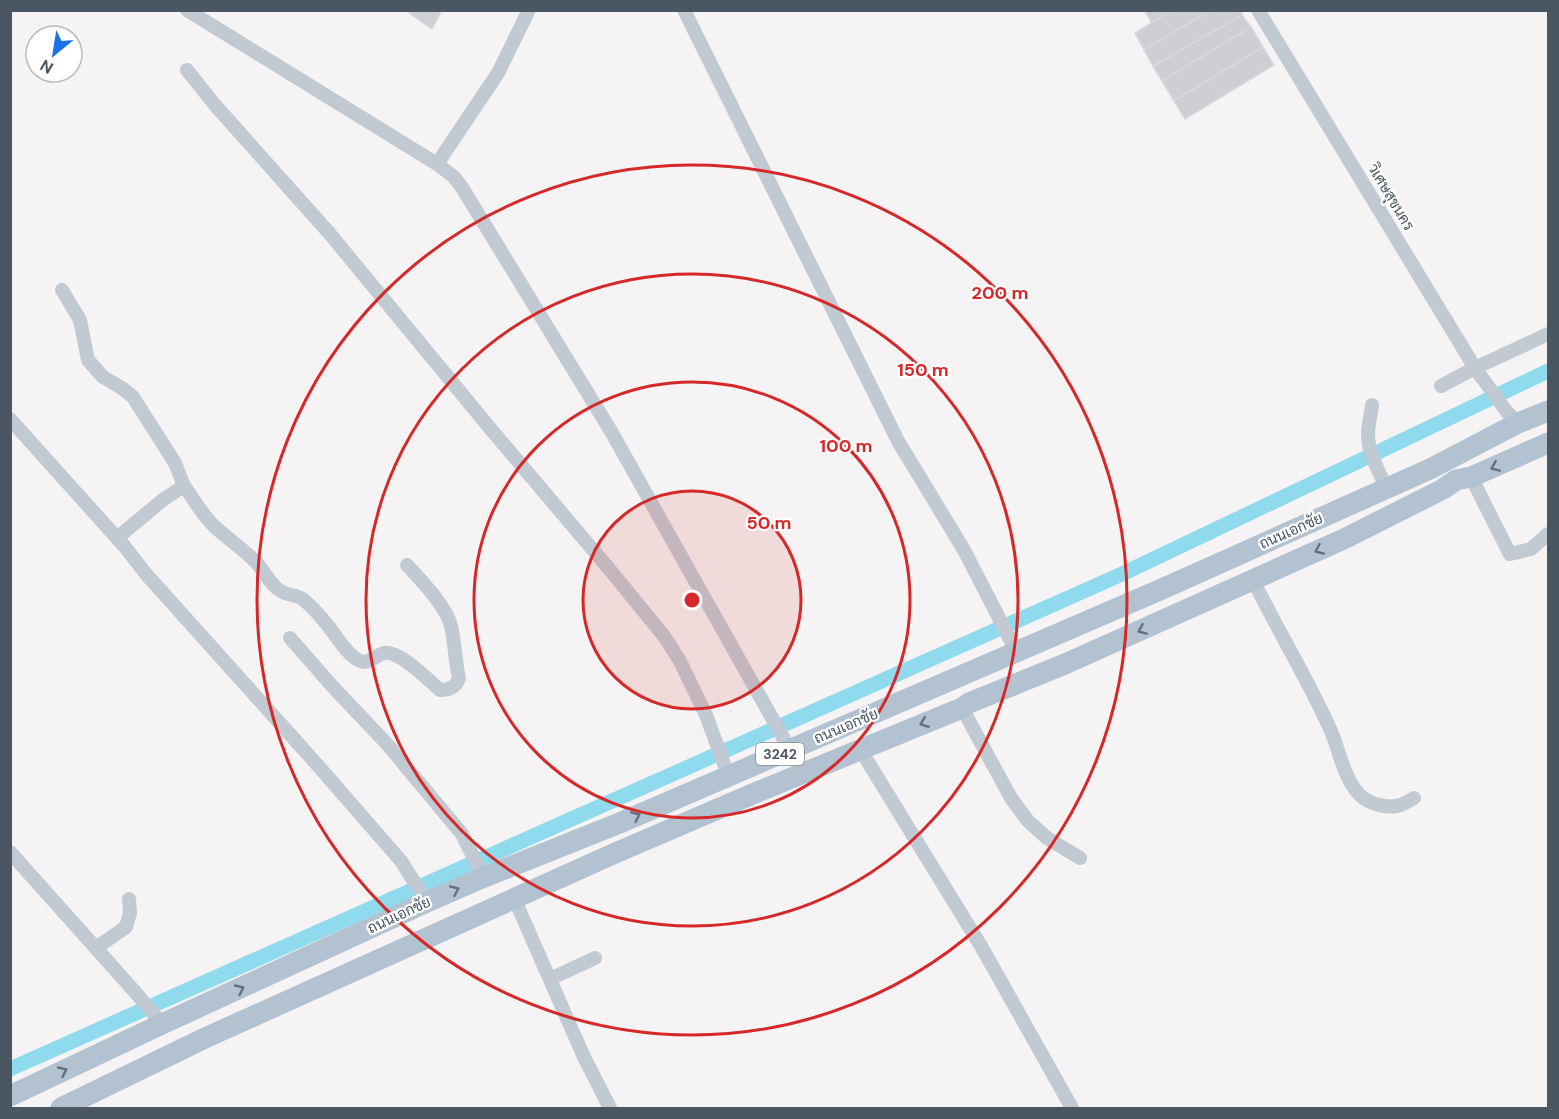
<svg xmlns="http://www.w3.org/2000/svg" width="1559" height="1119" font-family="'DM Sans',Sarabun,sans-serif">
<rect width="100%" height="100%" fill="#f5f3f3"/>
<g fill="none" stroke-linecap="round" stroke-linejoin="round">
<!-- canal -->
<path stroke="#90daee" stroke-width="15" d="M 10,1069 L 1122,574 L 1548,371"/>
</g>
<!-- building -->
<g fill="#cdcfd5" stroke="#d7d9de" stroke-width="1.5">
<path d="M 405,10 L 442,10 L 432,29 Z"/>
<path d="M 1144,10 L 1172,10 L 1152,23 Z"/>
<path d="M 1172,10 L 1211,10 L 1144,50 L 1135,33 Z"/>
<path d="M 1211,10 L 1240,10 L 1242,15 L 1153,66 L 1144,50 Z"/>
<path d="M 1242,15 L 1251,27 L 1162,81 L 1153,66 Z"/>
<path d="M 1251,27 L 1263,47 L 1174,101 L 1162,81 Z"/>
<path d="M 1263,47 L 1274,65 L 1185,119 L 1174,101 Z"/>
</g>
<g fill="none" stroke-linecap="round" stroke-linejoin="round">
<!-- street -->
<g stroke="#c1cad2" stroke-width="14">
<path d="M 187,10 L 437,164 L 454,177 L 463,189 L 612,433 L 790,750"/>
<path d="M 684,10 L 898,441 L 964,550 L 1016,651"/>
<path d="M 1258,10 L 1475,368 L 1507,412 L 1518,423"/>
<path d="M 187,70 L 215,105 L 330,234 L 489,427 L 610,570 L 664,636 L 680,661 L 706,715 L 728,775"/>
<path d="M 437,164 L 498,73 L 529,10"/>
<path d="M 62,290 L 80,320 L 88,360 L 103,377 L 122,388 L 133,397 L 175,463 L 184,486"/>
<path d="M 1441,386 L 1475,368 L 1548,334"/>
<path d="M 1372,405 C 1371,415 1368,425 1368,434 C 1368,453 1379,472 1387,489"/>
<path d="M 10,419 L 125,547 L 146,574 L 321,769 L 401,861 L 427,902"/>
<path d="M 1471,477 L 1510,554 L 1531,549 L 1548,534"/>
<path d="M 117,538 L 164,499 L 184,486 C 194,499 202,515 214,526 C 228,539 243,549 256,562 C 264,571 270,584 279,590 C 287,596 297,594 304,600 C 313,608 322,618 329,627 C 338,638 347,655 360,661 C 369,665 376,655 384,653 C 400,650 429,681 440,690 C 450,690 456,687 459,678 C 455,661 455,643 451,626 C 446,606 421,580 407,565"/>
<path d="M 1253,580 C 1278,631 1308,679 1331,731 C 1340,752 1344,781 1362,797 C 1371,804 1386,808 1397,806 C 1402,805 1409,801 1414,798"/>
<path d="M 290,638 L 333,687 L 387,744 L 462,834 L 475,860 L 482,878"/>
<path d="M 962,708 L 1011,798 L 1028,821 L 1047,838 L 1080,858"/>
<path d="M 860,749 L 981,946 L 1072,1108"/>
<path d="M 10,852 L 136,993 L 162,1024"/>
<path d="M 514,898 L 584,1057 L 610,1108"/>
<path d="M 96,948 L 126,927 L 130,913 L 129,899"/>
<path d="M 550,979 L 595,958"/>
</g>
<!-- primary -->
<g stroke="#b3c2d1" stroke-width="21">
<path d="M 10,1096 L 162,1024 L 427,902 L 482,878 L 622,822 L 1162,589 L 1432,468 L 1518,423 L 1548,411"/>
<path d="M 61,1108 L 205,1038 L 613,854 L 755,793 L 962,708 L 969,703 L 1065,664 L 1346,538 L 1443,489 L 1456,480 L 1471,477 L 1548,443"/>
</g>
</g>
<!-- one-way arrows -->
<defs><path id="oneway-chevron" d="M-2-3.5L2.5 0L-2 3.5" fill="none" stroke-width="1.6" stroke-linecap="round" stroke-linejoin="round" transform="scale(1.5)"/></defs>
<g stroke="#64717d">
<use href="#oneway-chevron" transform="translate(1495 467) rotate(157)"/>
<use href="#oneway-chevron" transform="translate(1319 550) rotate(156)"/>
<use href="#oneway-chevron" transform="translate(1142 630) rotate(156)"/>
<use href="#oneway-chevron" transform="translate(924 723) rotate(158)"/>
<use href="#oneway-chevron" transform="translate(636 816) rotate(-24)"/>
<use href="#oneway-chevron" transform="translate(455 890) rotate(-24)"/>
<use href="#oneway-chevron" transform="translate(240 989) rotate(-25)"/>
<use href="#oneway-chevron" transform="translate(63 1071) rotate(-25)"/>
</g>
<!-- distance rings -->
<circle cx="692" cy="600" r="109" fill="#d62828" fill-opacity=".12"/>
<g fill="none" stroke="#d62828" stroke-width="3">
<circle cx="692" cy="600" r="109"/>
<circle cx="692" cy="600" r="218"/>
<circle cx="692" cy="600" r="326"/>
<circle cx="692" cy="600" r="435"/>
</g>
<g text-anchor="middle" stroke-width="4.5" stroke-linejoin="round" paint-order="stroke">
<!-- shield labels -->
<rect fill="#fff" stroke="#808990" stroke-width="1.5" x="756" y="743" width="48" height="22" rx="4.5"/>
<g font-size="14" font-weight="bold" fill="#4a5661">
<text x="780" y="759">3242</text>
</g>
<!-- street labels -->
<g font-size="15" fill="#4a5661" stroke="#fff">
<text transform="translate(1391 197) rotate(59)" y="5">วิเศษสุขนคร</text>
<text transform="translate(1291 531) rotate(-24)" y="5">ถนนเอกชัย</text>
<text transform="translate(846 726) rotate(-23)" y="5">ถนนเอกชัย</text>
<text transform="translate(399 915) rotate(-25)" y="5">ถนนเอกชัย</text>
</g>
</g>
<circle cx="692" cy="600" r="9" fill="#d62828" stroke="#fff" stroke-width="3"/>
<g font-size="18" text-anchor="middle" font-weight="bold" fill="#d62828" stroke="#fff" stroke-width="4.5" stroke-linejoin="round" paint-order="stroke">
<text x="1000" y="299">200 m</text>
<text x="923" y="376">150 m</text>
<text x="846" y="452">100 m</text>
<text x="769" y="529">50 m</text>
</g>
<!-- border -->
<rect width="1559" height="1119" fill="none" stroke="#4a5661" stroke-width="24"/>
<!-- north arrow -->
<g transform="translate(54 54) rotate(210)"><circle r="28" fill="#ffffff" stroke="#b7bbc0" stroke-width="1.5"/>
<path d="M0-4.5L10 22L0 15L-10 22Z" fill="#1a73e8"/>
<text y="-9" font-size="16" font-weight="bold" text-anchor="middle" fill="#4a5661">N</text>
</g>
</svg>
